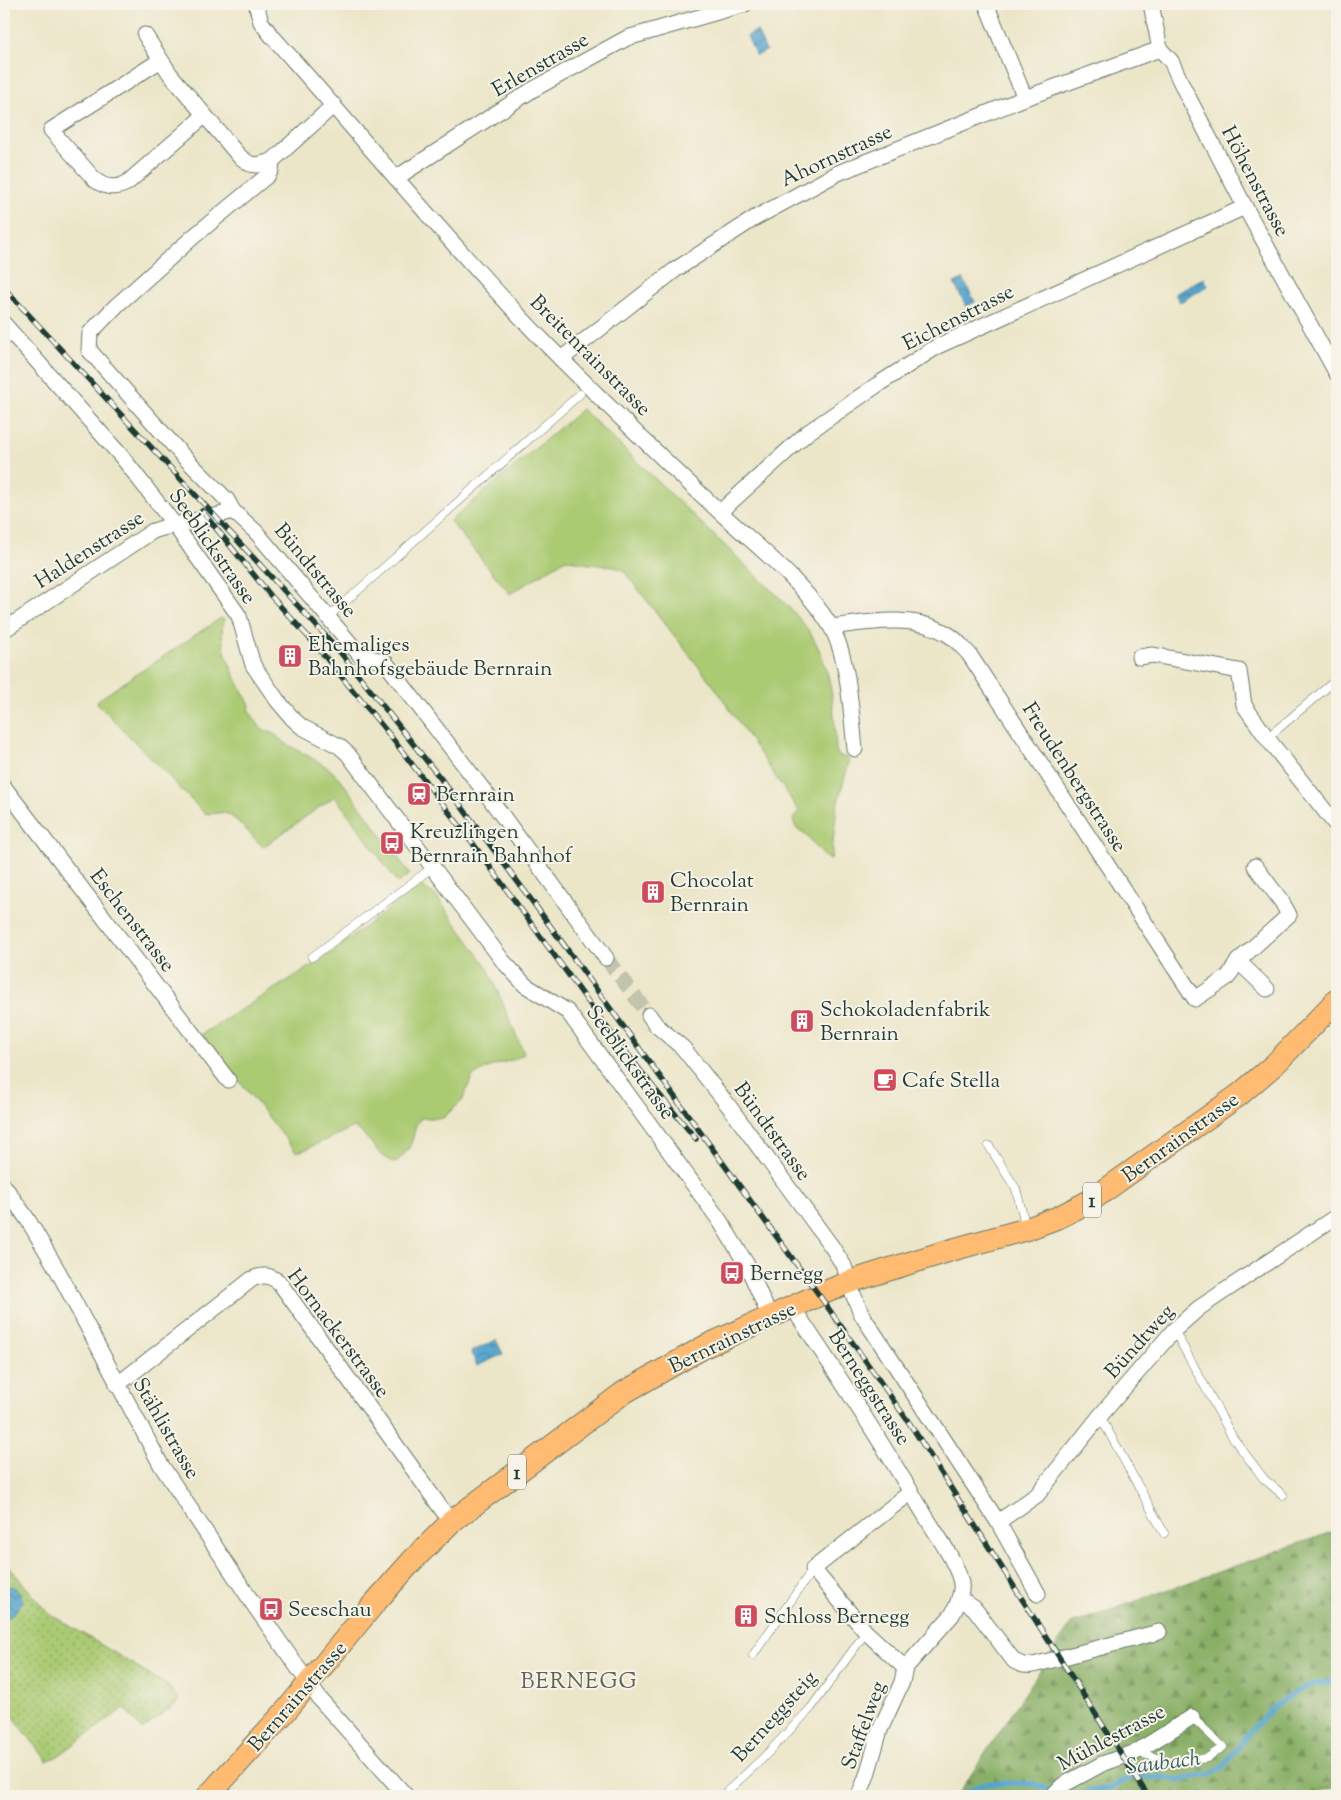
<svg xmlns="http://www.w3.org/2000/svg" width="1341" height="1800" font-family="'Sorts Mill Goudy',serif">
<defs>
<pattern id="forest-firs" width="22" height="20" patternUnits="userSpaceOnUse" patternTransform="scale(1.25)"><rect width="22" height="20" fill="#88af65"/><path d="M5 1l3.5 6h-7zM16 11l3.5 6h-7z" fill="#6f9054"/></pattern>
<pattern id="park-dots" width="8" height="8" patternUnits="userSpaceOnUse" patternTransform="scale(1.25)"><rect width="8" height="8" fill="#abcb73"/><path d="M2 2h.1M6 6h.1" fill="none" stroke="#8ba65f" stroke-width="1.8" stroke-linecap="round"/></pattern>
<pattern id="water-waves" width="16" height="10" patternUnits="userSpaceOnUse" patternTransform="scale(1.25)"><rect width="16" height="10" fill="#53a4cd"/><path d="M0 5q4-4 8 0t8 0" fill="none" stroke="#4487a7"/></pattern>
</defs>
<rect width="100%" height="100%" fill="#f7f3e8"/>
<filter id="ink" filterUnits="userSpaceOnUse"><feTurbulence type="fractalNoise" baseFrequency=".02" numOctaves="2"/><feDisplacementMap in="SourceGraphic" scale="10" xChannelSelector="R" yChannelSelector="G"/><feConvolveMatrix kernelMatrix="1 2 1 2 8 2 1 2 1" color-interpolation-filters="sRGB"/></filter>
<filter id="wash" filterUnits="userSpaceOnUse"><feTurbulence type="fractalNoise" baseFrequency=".0096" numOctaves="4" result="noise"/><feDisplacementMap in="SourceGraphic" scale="20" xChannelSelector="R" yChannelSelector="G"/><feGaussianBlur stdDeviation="1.12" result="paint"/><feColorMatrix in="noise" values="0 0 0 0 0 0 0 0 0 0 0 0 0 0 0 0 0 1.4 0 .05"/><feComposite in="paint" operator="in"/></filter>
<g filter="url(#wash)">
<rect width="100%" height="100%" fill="#ece6c9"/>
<!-- green -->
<g fill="#abcb73" stroke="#658454">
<path d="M 582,409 L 786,604 C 794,613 802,621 809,631 C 833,669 834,707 836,751 L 840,757 L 847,757 L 849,762 L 837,805 L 831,860 L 825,857 L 804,833 L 796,828 L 793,819 L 799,811 L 716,689 L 623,570 L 613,566 L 589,564 L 566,559 L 510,594 L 450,521 Z"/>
<path d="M 221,618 L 225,620 C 213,640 240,687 250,705 L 249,711 L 261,728 L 274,734 L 285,743 L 317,761 L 330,769 L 341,780 L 410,874 L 398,883 L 335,796 L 263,847 C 254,839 235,815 224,813 C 217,812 211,815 204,813 L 97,703 L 98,700 Z"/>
<path d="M 421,885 L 436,896 L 488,968 L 524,1054 L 515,1059 L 489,1067 L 472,1077 L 462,1101 L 443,1118 L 421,1118 C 412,1129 416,1130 412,1141 C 408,1151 403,1156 395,1163 C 377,1157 370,1136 354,1127 L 304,1150 L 296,1152 L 202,1034 L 322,959 Z"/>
</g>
<!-- forest -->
<path fill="url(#forest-firs)" stroke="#54764c" d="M 1337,1530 L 1337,1788 L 1302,1796 L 957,1796 L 1071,1624 Z"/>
<!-- park -->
<path fill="url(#park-dots)" stroke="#658454" d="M 4,1561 L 47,1612 L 167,1685 L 180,1701 L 142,1730 L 124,1708 L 58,1756 L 47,1761 L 4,1704 Z"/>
<!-- water -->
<g fill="url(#water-waves)" stroke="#397080">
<path d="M 757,31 L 766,51 L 756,56 L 747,36 Z"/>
<path d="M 1204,278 L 1208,286 L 1180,302 L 1175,294 Z"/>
<path d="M 963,279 L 975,302 L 966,306 L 954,283 Z"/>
<path d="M 496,1340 L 503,1354 L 477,1366 L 471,1352 Z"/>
<path d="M 4,1586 L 14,1587 L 20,1594 L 23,1601 L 14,1613 L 4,1622 Z"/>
</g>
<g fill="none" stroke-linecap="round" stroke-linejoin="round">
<!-- stream -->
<path stroke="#53a4cd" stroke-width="5.5" d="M 963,1796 L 967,1792 L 983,1784 L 1001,1783 L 1034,1784 L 1055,1793 L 1078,1794 L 1110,1788 L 1131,1777 L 1158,1777 L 1181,1780 L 1209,1774 L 1223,1767 L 1254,1727 L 1273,1708 L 1293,1694 L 1312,1685 L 1337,1680"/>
</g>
</g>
<g filter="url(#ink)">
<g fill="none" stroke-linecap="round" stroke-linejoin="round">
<!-- minor-tunnel -->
<path stroke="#c3c4ab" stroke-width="15" stroke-dasharray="15 8" stroke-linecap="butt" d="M 606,958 L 649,1015"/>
<defs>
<g id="service">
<path d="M 328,617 L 580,394"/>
<path d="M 1267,738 L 1337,679"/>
<path d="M 312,957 L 433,867"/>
<path d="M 989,1146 L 1016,1189 L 1026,1227"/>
<path d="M 1174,1330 L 1233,1438 L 1264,1479 L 1283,1495"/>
<path d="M 1100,1416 L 1164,1533"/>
<path d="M 753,1655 L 813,1569"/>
<path d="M 1136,1752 L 1175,1763 L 1207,1758 L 1223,1747 L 1192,1717"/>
<path d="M 722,1796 L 763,1758 L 811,1708 L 866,1632"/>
</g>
<g id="minor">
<path d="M 256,4 L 261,22 L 271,35 C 367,142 459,256 561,359 C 613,411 667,463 721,513 C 758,547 803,582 830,625 C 849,657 851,712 855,749"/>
<path d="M 986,4 L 1025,98"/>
<path d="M 1151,4 L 1160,49 L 1171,61 L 1184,89 L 1245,207 L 1337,374"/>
<path d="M 145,35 L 170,74 L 239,156 L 250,164 L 257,165 L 272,161 L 334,105"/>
<path d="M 161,60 L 51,130 L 95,180 C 106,188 115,189 127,183 L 204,116"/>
<path d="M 272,161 L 271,170 L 268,175 L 193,237 L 116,306 L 90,333 L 89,350 L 183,456 L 227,500 L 233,511 L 256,532 L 360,655 L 385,662 L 488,796 L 606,958"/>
<path d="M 396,178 L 532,90 L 627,38 L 745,4"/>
<path d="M 4,324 L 122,457 L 174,524 L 239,616 L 253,665 L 277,700 L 293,719 L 302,727 L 339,746 L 348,754 L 503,961 L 525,985 L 568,1012 L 720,1221 L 747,1265 L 770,1317"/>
<path d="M 561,359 L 675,270 L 755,218 L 838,173 L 1025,98 L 1160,49"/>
<path d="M 720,512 L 807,433 L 877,385 L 938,346 L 1245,207"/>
<path d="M 831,627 C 869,622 915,613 949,635 C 957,640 963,648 969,654 L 1195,999 L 1228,977 L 1238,961 L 1289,915 L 1282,902 L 1255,866"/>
<path d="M 4,630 L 153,531 C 179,522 206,520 233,511"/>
<path d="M 1139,657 L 1153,655 L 1239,671 L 1244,705 L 1267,738 L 1337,826"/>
<path d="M 4,787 L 228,1080"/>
<path d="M 1238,961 L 1267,989"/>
<path d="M 649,1015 L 656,1025 L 683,1048 L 728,1105 L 832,1247 L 844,1266 L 853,1294 L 862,1315 L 998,1522 L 1037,1495 L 1100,1416 L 1174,1330 L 1199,1308 L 1337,1216"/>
<path d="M 4,1186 L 28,1220 L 58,1271 L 161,1465 L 256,1608 L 319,1698 L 406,1796"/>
<path d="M 793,1306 L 799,1317 C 842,1381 884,1446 923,1512 C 934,1531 955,1559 960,1579 C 964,1591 958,1604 952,1615 L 905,1668 L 902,1682 L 880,1730 L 867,1775 L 859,1796"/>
<path d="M 117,1385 L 252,1279 C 263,1274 269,1275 279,1282 L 451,1522"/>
<path d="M 998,1522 L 1038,1594"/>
<path d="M 959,1598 L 974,1608 L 1014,1661 C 1024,1667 1031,1666 1041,1663 L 1159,1632"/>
<path d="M 905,1668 L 866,1632 L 813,1569 L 911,1492"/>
<path d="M 1052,1796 L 1063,1785 L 1102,1764 L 1136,1752 L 1192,1717"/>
</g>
<path id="primary" d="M 208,1796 L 285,1712 L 372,1606 L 412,1561 L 451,1522 L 623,1393 L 706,1346 L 819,1295 L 849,1282 L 948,1251 L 1027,1229 L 1059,1217 L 1090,1201 L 1239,1095 L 1275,1064 L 1337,1000"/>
</defs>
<!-- service casing -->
<use href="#service" stroke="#677868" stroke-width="9"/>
<!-- minor casing -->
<use href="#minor" stroke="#677868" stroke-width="17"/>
<!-- primary casing -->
<use href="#primary" stroke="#677868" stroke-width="24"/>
<!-- service -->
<use href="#service" stroke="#fff" stroke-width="8"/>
<!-- minor -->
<use href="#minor" stroke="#fff" stroke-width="15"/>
<!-- primary -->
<use href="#primary" stroke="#ffbb71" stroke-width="22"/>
<defs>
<g id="rail">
<path d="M 4,288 L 336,647 L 441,779 L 532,901 L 819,1295 L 910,1424 L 1148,1796"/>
<path d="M 202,511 L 271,596 L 313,642 L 388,733 L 469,838 L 605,1025 L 653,1087 L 696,1139"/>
</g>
</defs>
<!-- rail casing -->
<use href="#rail" stroke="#1f3d34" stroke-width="5.5"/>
<!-- rail -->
<use href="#rail" stroke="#f7f3e8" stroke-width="4" stroke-dasharray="11" stroke-linecap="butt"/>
</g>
</g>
<!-- icons -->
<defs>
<symbol id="building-square" viewBox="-11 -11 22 22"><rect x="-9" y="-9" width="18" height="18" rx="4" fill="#d1495b" stroke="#f7f3e8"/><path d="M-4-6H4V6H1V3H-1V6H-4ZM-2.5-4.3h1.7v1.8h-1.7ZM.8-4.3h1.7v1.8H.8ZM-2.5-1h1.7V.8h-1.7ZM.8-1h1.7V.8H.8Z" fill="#fff"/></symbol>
<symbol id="station-square" viewBox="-11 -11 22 22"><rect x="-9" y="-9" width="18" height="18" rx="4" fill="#d1495b" stroke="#f7f3e8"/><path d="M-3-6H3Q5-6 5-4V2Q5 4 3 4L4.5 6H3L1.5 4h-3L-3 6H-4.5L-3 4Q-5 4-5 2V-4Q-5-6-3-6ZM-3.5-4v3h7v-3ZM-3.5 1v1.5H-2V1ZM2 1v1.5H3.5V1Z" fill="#fff"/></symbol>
<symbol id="bus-square" viewBox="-11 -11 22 22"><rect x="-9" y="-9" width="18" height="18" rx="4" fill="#d1495b" stroke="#f7f3e8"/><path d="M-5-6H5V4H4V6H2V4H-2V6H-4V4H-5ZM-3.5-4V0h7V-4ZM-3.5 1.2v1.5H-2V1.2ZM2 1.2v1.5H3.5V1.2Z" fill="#fff"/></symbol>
<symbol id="cafe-square" viewBox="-11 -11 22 22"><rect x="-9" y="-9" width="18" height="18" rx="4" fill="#d1495b" stroke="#f7f3e8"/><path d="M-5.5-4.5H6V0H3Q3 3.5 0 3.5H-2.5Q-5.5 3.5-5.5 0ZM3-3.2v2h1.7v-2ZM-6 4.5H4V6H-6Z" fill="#fff"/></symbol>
</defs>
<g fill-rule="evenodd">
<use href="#building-square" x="276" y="642" width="28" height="28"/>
<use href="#station-square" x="405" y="780" width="28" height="28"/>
<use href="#bus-square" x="378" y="829" width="28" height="28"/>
<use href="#building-square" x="639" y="878" width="28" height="28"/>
<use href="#building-square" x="788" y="1007" width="28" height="28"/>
<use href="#cafe-square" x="871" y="1066" width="28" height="28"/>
<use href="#bus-square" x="718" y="1259" width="28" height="28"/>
<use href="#bus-square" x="257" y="1595" width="28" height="28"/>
<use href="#building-square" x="732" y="1602" width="28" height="28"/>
</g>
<g text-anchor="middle" stroke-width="4" stroke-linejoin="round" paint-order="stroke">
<!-- shield labels -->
<g fill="#f7f3e8" stroke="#60746a" stroke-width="1">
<rect x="1083" y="1182.5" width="18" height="35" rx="4"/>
<rect x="508" y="1454.5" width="18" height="35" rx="4"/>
</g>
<g font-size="20" font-weight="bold" fill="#1f3d34">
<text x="1092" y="1207">1</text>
<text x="517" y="1479">1</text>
</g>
<!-- street labels -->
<g font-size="21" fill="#1f3d34" stroke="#f7f3e8">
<text transform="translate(540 64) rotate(-30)" y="7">Erlenstrasse</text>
<text transform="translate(836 155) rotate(-25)" y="7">Ahornstrasse</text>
<text transform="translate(1256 181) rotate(62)" y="7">Höhenstrasse</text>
<text transform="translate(958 317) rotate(-27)" y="7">Eichenstrasse</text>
<text transform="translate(591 355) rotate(45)" y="7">Breitenrainstrasse</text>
<text transform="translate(213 546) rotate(55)" y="7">Seeblickstrasse</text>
<text transform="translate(89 549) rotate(-33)" y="7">Haldenstrasse</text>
<text transform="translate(316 570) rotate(50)" y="7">Bündtstrasse</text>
<text transform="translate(1075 777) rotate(57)" y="7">Freudenbergstrasse</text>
<text transform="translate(133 920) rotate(52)" y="7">Eschenstrasse</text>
<text transform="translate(631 1062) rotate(54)" y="7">Seeblickstrasse</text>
<text transform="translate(773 1131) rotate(54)" y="7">Bündtstrasse</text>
<text transform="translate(1180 1137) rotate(-36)" y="7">Bernrainstrasse</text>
<text transform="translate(339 1333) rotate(53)" y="7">Hornackerstrasse</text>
<text transform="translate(732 1337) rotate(-26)" y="7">Bernrainstrasse</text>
<text transform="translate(1139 1341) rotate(-48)" y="7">Bündtweg</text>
<text transform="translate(870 1387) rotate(57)" y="7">Berneggstrasse</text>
<text transform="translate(167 1428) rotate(60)" y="7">Stählistrasse</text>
<text transform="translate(297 1696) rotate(-49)" y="7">Bernrainstrasse</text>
<text transform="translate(774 1716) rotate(-48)" y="7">Berneggsteig</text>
<text transform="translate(863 1725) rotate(-70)" y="7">Staffelweg</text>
<text transform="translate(1111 1737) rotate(-28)" y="7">Mühlestrasse</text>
</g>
<!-- poi labels -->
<g font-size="21" fill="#1f3d34" stroke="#f7f3e8" text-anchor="start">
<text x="308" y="651">Ehemaliges<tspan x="308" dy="24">Bahnhofsgebäude Bernrain</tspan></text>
<text x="436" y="801">Bernrain</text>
<text x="410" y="838">Kreuzlingen<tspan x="410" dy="24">Bernrain Bahnhof</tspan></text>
<text x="670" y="887">Chocolat<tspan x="670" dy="24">Bernrain</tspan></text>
<text x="820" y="1016">Schokoladenfabrik<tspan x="820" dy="24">Bernrain</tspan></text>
<text x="902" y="1087">Cafe Stella</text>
<text x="750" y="1280">Bernegg</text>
<text x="288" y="1616">Seeschau</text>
<text x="764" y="1623">Schloss Bernegg</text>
</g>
<!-- neighbourhood labels -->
<g font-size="22" letter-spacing="1" fill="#5e6353" stroke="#f7f3e8">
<text x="579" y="1688">BERNEGG</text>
</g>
<!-- water labels -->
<g font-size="22" font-style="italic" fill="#2f5c62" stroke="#f7f3e8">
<text transform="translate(1163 1761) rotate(-7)" y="8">Saubach</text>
</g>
</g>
<!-- margin -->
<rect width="1341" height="1800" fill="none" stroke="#f7f3e8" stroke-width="20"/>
</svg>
